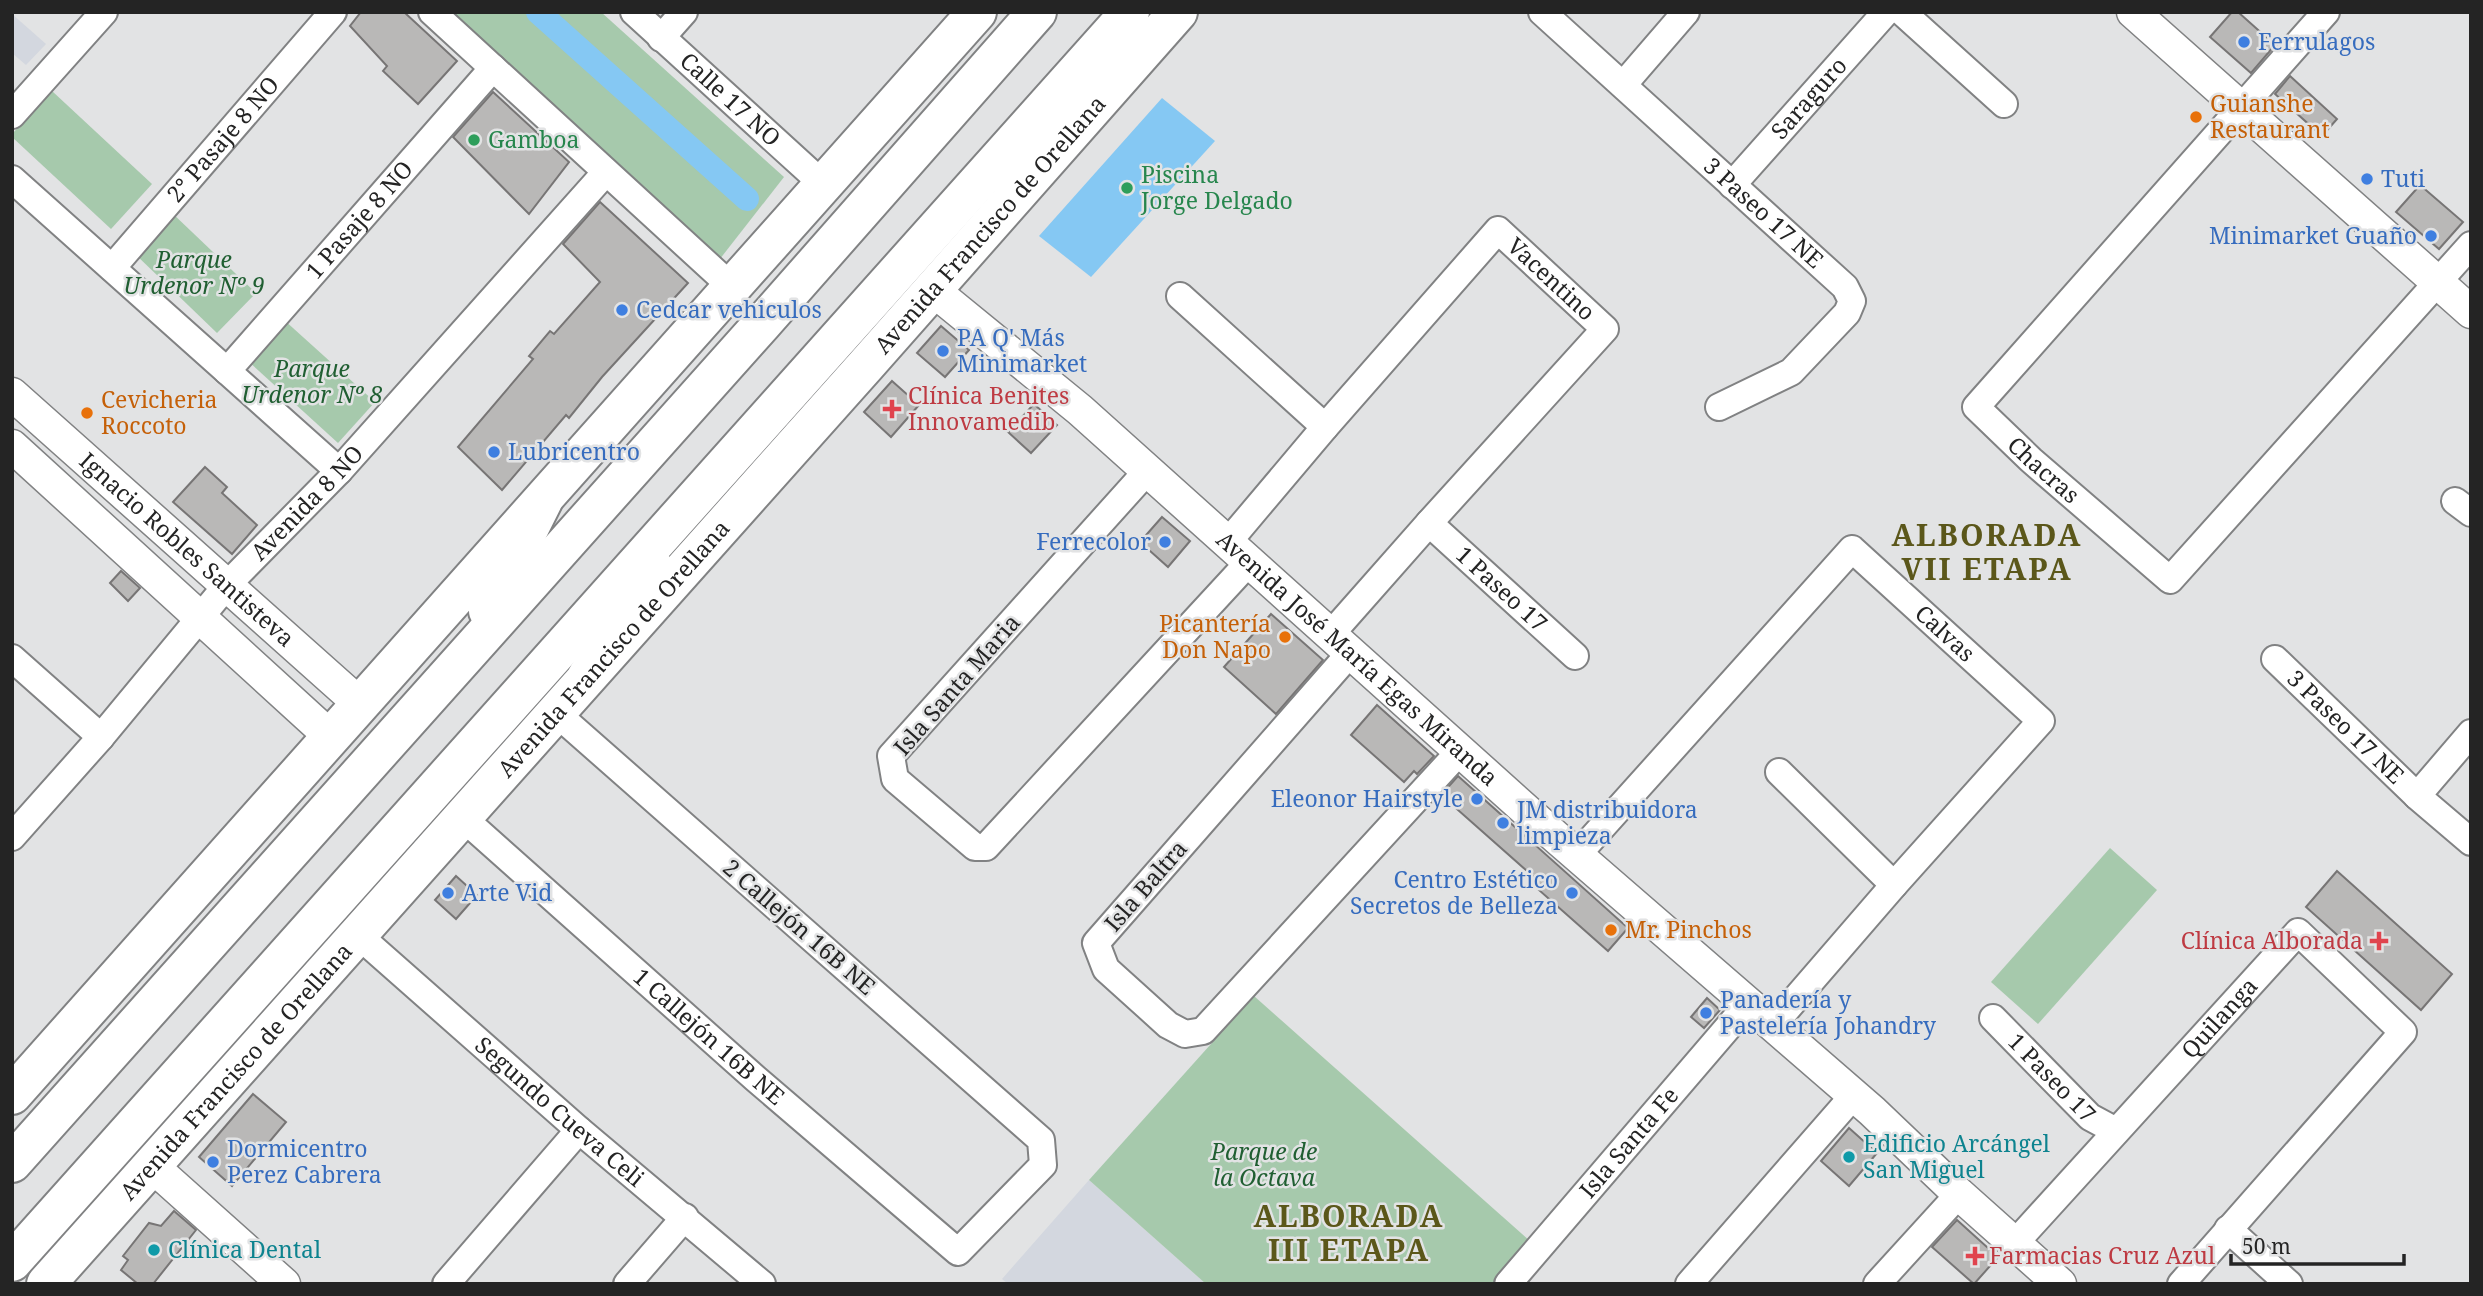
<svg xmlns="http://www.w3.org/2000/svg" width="2483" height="1296" font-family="'Noto Serif',serif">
<rect width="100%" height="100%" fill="#e2e3e4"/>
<!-- built -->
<g fill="#d3d7df">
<path d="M 12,14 L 46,44 L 26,65 L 12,53 Z"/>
<path d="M 1089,1180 L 1206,1284 L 1008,1284 L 1002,1279 Z"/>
</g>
<!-- green -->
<g fill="#a6c9ac">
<path d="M 450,12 L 601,12 L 784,177 L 716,264 Z"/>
<path d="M 52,91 L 152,184 L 111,229 L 12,137 L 12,134 Z"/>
<path d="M 171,212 L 256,293 L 217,333 L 133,252 Z"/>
<path d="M 283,319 L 375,402 L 338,443 L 247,360 Z"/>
<path d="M 2110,848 L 2157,890 L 2038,1024 L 1991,982 Z"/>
<path d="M 1254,996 L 1530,1241 L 1492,1284 L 1206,1284 L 1089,1180 Z"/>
</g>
<!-- water -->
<path fill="#85c8f3" d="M 1162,98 L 1215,141 L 1091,277 L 1039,236 Z"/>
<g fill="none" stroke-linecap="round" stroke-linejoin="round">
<!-- canal -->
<path stroke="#85c8f3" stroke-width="24" d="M 538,12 L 747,199"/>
</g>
<!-- building -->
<g fill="#b9b8b7" stroke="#777575" stroke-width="2">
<path d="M 361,12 L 404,12 L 457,61 L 418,104 L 383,71 L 387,66 L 350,26 Z"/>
<path d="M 2232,12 L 2238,12 L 2275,45 L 2251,73 L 2210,37 Z"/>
<path d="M 2290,76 L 2337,119 L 2322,136 L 2275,94 Z"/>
<path d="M 493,92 L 569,162 L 529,214 L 453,137 Z"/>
<path d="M 2420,185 L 2463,222 L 2439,249 L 2396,212 Z"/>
<path d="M 600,202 L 688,283 L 602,377 L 569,418 L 566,415 L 502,490 L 458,447 L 533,359 L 529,356 L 550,331 L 554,334 L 600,282 L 563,244 Z"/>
<path d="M 941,326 L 969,350 L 945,377 L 917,353 Z"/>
<path d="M 892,381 L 919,405 L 891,437 L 864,412 Z"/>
<path d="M 1034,404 L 1057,425 L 1031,453 L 1008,432 Z"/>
<path d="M 205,467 L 227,487 L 222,493 L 257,525 L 232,554 L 173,502 Z"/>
<path d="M 1162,517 L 1190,541 L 1168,567 L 1140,542 Z"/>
<path d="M 121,571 L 140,588 L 128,601 L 110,583 Z"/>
<path d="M 1271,614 L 1323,660 L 1276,714 L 1224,667 Z"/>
<path d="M 1377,705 L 1434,756 L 1417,774 L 1414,771 L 1404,782 L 1351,735 Z"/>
<path d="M 1458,776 L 1628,928 L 1608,951 L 1531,883 L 1535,878 L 1441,795 Z"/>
<path d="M 2337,871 L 2452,974 L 2421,1010 L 2306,907 Z"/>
<path d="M 456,876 L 477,895 L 456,919 L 435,900 Z"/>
<path d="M 1707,998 L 1720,1010 L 1704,1028 L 1691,1017 Z"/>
<path d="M 253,1094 L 286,1122 L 232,1186 L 199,1157 Z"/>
<path d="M 1849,1128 L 1877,1153 L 1849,1186 L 1821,1161 Z"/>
<path d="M 174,1211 L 196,1230 L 153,1284 L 138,1284 L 121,1270 L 128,1260 L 123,1256 L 149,1223 L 161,1226 Z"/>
<path d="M 1957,1220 L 1998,1257 L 1974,1284 L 1932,1247 Z"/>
</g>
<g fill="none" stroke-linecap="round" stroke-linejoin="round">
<defs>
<g id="minor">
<path d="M 432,12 L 733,288"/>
<path id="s1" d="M 634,12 L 824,185"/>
<path id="s2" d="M 1542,12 L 1845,287 L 1852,301 L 1847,313 L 1791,372 L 1719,407"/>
<path d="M 1902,12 L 2004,104"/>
<path id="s3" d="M 2326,12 L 1976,407 L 2031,460 L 2170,580 L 2471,245"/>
<path d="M 661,38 L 684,12"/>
<path d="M 1623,85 L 1686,12"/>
<path d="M 12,115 L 104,12"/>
<path d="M 12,179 L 339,471"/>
<path id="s4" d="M 1732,185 L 1886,12"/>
<path id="s5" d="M 112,268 L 333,12"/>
<path d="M 1180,296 L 1325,427"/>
<path id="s6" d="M 227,371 L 493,68"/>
<path d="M 1148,470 L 891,756 L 895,779 L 975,847 L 986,847 L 1250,561"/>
<path d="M 2455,501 L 2471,513"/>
<path id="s7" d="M 1429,523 L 1575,656"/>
<path id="s8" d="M 1228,542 L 1325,427 L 1498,230 L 1605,329 L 1429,523 L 1331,634"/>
<path d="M 1351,652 L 1096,943 L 1106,969 L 1168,1025 L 1185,1034 L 1203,1031 L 1461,750"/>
<path d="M 12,658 L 101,737"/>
<path id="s9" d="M 2275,659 L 2417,796 L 2471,842"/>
<path d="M 1779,772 L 1894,885"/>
<path d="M 2417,796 L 2471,733"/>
<path id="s10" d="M 463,818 L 756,1079 L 958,1252 L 1043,1165 L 1041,1140 L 556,713"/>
<path id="s11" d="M 12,837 L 101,737 L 227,585 L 339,471 L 606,172"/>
<path id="s12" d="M 1577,855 L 1852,549 L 2041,721 L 1894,885 L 1773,1025"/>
<path id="s13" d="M 358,935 L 579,1130 L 762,1284"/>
<path id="s14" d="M 1993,1018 L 2090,1117 L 2116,1131"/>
<path d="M 2228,1229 L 2289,1284"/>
<path id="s15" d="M 2015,1243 L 2298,932 L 2403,1032 L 2181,1284"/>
<path d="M 446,1284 L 579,1130"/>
<path d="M 627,1284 L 685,1217"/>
<path id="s16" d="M 1508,1284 L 1748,1004"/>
<path d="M 1689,1284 L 1854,1095"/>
<path d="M 1877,1284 L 1959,1194"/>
</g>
<g id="tertiary">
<path d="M 2133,12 L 2471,312"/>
<path id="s17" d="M 933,290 L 1080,410 L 1557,838 L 1872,1111 L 1959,1194 L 2060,1284"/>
<path id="s18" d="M 12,394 L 361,705"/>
<path d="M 12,446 L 332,738"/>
<path d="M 152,1166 L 284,1284"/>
</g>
<g id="primary">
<path d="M 12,1095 L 977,12"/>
<path id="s19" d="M 46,1284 C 425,861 803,438 1178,12"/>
</g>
<g id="trunk">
<path d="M 488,611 L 543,501"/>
<path d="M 587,676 L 655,569"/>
<path d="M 12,1163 L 762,324 L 1037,12"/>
<path d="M 12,1262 L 1130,12"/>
</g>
</defs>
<!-- minor casing -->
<use href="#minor" stroke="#818283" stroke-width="30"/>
<!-- tertiary casing -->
<use href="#tertiary" stroke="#818283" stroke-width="35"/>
<!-- primary casing -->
<use href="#primary" stroke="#818283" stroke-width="42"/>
<!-- trunk casing -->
<use href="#trunk" stroke="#818283" stroke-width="42"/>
<!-- minor -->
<use href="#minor" stroke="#fff" stroke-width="26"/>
<!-- tertiary -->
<use href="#tertiary" stroke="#fff" stroke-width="32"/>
<!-- primary -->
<use href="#primary" stroke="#fff" stroke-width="38"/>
<!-- trunk -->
<use href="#trunk" stroke="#fff" stroke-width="38"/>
</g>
<!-- markers -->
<g fill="#3f7fe0" stroke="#e2e3e4" stroke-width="2.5">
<circle cx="2244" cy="42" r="7"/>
<circle cx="2367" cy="179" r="7"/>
<circle cx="2431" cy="236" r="7"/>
<circle cx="622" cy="310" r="7"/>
<circle cx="943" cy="351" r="7"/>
<circle cx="494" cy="452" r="7"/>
<circle cx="1165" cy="542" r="7"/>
<circle cx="1477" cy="799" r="7"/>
<circle cx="1503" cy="823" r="7"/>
<circle cx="448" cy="893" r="7"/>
<circle cx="1572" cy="893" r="7"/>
<circle cx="1706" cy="1013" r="7"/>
<circle cx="213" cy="1162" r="7"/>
</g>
<g fill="#e8710a" stroke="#e2e3e4" stroke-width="2.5">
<circle cx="2196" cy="117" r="7"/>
<circle cx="87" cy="413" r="7"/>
<circle cx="1285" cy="637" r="7"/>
<circle cx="1611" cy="930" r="7"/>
</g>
<g fill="#2e9e5b" stroke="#e2e3e4" stroke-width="2.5">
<circle cx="474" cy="140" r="7"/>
<circle cx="1127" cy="188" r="7"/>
</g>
<g fill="#e0444e" stroke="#e2e3e4" stroke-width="2.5">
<path d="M888.5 398.5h7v7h7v7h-7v7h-7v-7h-7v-7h7z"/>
<path d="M2375.5 930.5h7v7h7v7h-7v7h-7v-7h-7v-7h7z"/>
<path d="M1971.5 1245.5h7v7h7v7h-7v7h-7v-7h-7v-7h7z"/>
</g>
<g fill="#0f9aa8" stroke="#e2e3e4" stroke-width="2.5">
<circle cx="1849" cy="1157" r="7"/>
<circle cx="154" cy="1250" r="7"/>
</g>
<g text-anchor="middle" stroke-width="5" stroke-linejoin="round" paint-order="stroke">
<!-- shop labels -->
<g font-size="23" fill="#366cbe" stroke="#e2e3e4" text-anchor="start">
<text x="2258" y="50">Ferrulagos</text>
<text x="2381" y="187">Tuti</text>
<text x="2417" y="244" text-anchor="end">Minimarket Guaño</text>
<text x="636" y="318">Cedcar vehiculos</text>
<text x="957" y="346">PA Q' Más<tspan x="957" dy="26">Minimarket</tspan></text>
<text x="508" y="460">Lubricentro</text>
<text x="1151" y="550" text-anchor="end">Ferrecolor</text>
<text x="1463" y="807" text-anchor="end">Eleonor Hairstyle</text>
<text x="1517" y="818">JM distribuidora<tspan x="1517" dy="26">limpieza</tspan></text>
<text x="1558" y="888" text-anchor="end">Centro Estético<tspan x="1558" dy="26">Secretos de Belleza</tspan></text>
<text x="462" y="901">Arte Vid</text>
<text x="1720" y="1008">Panadería y<tspan x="1720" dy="26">Pastelería Johandry</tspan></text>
<text x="227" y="1157">Dormicentro<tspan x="227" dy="26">Perez Cabrera</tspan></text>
</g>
<!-- street labels -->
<g font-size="23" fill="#242424" stroke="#e2e3e4">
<text dy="8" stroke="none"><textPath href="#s4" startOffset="116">Saraguro</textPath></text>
<text dy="8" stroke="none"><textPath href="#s1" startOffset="130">Calle 17 NO</textPath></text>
<text dy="8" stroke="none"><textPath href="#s5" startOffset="170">2° Pasaje 8 NO</textPath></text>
<text dy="8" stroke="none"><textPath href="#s2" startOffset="299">3 Paseo 17 NE</textPath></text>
<text dy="8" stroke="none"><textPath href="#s6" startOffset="201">1 Pasaje 8 NO</textPath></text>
<text dy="8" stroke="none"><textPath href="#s19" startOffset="1419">Avenida Francisco de Orellana</textPath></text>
<text dy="8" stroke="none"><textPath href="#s8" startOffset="485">Vacentino</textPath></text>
<text dy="8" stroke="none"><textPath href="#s3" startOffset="620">Chacras</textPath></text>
<text dy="8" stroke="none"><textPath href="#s11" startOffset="446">Avenida 8 NO</textPath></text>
<text dy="8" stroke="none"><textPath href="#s18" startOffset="234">Ignacio Robles Santisteva</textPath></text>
<text dy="8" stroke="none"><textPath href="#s7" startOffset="98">1 Paseo 17</textPath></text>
<text dy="8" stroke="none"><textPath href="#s12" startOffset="537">Calvas</textPath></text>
<text dy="8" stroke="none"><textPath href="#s19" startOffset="852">Avenida Francisco de Orellana</textPath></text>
<text dy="8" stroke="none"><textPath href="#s17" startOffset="562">Avenida José María Egas Miranda</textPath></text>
<text transform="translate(957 685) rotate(-49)" y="8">Isla Santa Maria</text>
<text dy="8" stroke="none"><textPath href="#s9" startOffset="98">3 Paseo 17 NE</textPath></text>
<text transform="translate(1146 886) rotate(-49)" y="8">Isla Baltra</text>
<text transform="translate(799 927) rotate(41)" y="8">2 Callejón 16B NE</text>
<text dy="8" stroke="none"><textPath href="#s15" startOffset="304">Quilanga</textPath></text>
<text dy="8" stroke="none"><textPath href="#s10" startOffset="329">1 Callejón 16B NE</textPath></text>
<text dy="8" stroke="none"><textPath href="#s19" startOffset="285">Avenida Francisco de Orellana</textPath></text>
<text dy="8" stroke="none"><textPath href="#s14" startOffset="84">1 Paseo 17</textPath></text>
<text dy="8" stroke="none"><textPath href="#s13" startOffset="268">Segundo Cueva Celi</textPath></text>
<text dy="8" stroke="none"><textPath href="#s16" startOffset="186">Isla Santa Fe</textPath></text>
</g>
<!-- food labels -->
<g font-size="23" fill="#c56008" stroke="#e2e3e4" text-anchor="start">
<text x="2210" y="112">Guianshe<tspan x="2210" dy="26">Restaurant</tspan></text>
<text x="101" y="408">Cevicheria<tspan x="101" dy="26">Roccoto</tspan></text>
<text x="1271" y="632" text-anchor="end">Picantería<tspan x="1271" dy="26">Don Napo</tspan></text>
<text x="1625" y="938">Mr. Pinchos</text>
</g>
<!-- leisure labels -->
<g font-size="23" fill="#27864d" stroke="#e2e3e4" text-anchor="start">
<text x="488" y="148">Gamboa</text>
<text x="1141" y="183">Piscina<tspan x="1141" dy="26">Jorge Delgado</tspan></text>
</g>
<!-- park labels -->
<g font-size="23" font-style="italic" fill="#205f32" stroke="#e2e3e4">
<text x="194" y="268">Parque<tspan x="194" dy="26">Urdenor Nº 9</tspan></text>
<text x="312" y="377">Parque<tspan x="312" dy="26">Urdenor Nº 8</tspan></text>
<text x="1264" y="1160">Parque de<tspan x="1264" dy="26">la Octava</tspan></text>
</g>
<!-- health labels -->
<g font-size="23" fill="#be3a42" stroke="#e2e3e4" text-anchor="start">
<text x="908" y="404">Clínica Benites<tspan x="908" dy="26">Innovamedib</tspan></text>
<text x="2363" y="949" text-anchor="end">Clínica Alborada</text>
<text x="1989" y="1264">Farmacias Cruz Azul</text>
</g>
<!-- culture labels -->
<g font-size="23" fill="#0d838f" stroke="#e2e3e4" text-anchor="start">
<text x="1863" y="1152">Edificio Arcángel<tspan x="1863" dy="26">San Miguel</tspan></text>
<text x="168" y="1258">Clínica Dental</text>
</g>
<!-- district labels -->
<g font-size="30" font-weight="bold" letter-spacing="2" fill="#5b571a" stroke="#e2e3e4">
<text x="1987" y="546">ALBORADA<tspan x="1987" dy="34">VII ETAPA</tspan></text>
<text x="1349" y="1227">ALBORADA<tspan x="1349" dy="34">III ETAPA</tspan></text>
</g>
</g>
<!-- border -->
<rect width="2483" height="1296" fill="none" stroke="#242424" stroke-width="28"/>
<!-- scale -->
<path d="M2231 1254v10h173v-10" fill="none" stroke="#242424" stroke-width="3.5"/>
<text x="2242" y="1254" font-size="21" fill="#242424" stroke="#e2e3e4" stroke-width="5" paint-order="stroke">50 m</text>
</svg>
